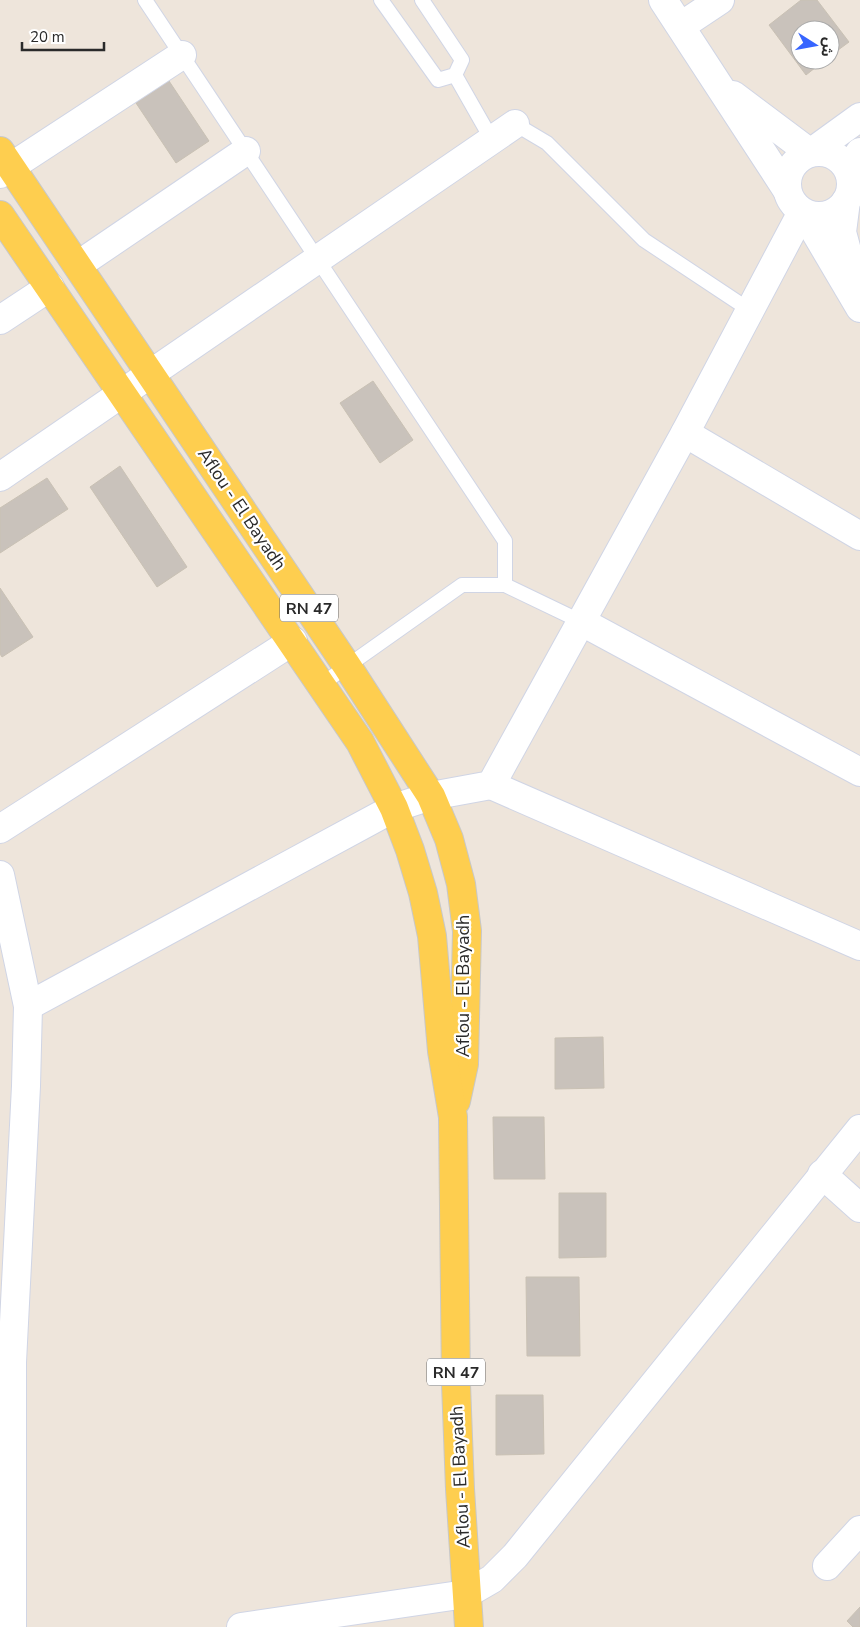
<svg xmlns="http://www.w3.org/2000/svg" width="860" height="1627" font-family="'Nunito Sans','Noto Sans Arabic',sans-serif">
<rect width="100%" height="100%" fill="#eee5db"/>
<!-- building -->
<g fill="#c9c2bb" stroke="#c9c1b4">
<path d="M 801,0 L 817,0 L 849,42 L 830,56 L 830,30 L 800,30 L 800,60 L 825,60 L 806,75 L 769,25 Z"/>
<path d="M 169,81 L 209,141 L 176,163 L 136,103 Z"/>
<path d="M 373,381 L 413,440 L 380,463 L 340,403 Z"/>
<path d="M 120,466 L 187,567 L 157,587 L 90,487 Z"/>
<path d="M 47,478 L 68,509 L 0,553 L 0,508 Z"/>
<path d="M 0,588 L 33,637 L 2,657 L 0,654 Z"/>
<path d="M 603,1037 L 604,1088 L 555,1089 L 555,1038 Z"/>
<path d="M 493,1117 L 544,1117 L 545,1179 L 494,1179 Z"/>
<path d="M 559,1193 L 606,1193 L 606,1257 L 559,1258 Z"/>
<path d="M 526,1277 L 579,1277 L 580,1356 L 527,1356 Z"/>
<path d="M 496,1395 L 543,1395 L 544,1454 L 496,1455 Z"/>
<path d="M 860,1607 L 860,1627 L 853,1627 L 847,1621 Z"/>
</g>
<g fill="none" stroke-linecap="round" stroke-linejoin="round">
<defs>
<g id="service">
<path d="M 145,0 L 505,541 L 505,585"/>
<path d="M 381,0 L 438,80 L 455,75 L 462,60 L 422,0"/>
<path d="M 455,75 L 492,140"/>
<path d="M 515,124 L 547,143 L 644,240 L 751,311"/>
<path d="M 322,684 L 462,585 L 505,585 L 582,622"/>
</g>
<g id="minor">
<path d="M 681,26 L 720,0"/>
<path d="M 813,151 L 860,117"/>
<path d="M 848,169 L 860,152"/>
<path d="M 0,174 L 182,55"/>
<path d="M 78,265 L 246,151"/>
<path d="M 0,320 L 50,287"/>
<path d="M 685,433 L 860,536"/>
<path d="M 0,477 L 515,124"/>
<path d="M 582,622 L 860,772"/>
<path d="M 491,785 L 860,946"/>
<path d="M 0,829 L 293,641"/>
<path d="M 0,875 L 28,1006 L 26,1086 L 12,1362 L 12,1627"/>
<path d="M 28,1006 L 394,808 L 431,796 L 491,785 L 685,433 L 802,212"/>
<path d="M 822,1174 L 860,1208"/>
<path d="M 827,1566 L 860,1530"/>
<path d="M 241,1627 L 466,1594 L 492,1579 L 515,1556 L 860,1129"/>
</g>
<g id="tertiary">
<path d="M 663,0 L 787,190"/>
<path d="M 733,95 L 809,152"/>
<circle cx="819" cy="184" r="32"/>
<path d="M 846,201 L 842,232 L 854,277"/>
<path d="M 804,213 L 860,308"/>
</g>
<g id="primary">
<path d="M 0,151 L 347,666 L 431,796 L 449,839 L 461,884 L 467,931 L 464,1064 L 456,1101"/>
<path d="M 0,215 L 360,742 L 394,808 L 410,850 L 423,893 L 432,936 L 442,1051 L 453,1117 L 456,1384 L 460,1489 L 469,1627"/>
</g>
</defs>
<!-- service casing -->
<use href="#service" stroke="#d0d5e5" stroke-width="16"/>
<!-- minor casing -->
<use href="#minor" stroke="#d0d5e5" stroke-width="30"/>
<!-- tertiary casing -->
<use href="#tertiary" stroke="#d0d5e5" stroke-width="30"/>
<!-- primary casing -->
<use href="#primary" stroke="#c8c8c8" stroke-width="30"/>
<!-- service -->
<use href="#service" stroke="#fff" stroke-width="14"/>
<!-- minor -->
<use href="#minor" stroke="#fff" stroke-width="28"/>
<!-- tertiary -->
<use href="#tertiary" stroke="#fff" stroke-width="28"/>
<!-- primary -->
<use href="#primary" stroke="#fece4f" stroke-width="28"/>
</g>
<g text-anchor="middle" stroke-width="4.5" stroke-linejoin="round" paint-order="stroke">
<!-- shield labels -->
<g fill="#fff" stroke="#6a6a6a" stroke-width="1">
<rect x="280" y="594.5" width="58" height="27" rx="4"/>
<rect x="427" y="1358.5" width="58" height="27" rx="4"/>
</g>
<g font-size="16" font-weight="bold" fill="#2a2a2a">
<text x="309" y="614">RN 47</text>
<text x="456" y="1378">RN 47</text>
</g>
<!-- street labels -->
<g font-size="18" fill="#2a2a2a" stroke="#fff">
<text transform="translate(242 509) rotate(56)" y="6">Aflou - El Bayadh</text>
<text transform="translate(463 986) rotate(-90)" y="6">Aflou - El Bayadh</text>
<text transform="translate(460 1477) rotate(-93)" y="6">Aflou - El Bayadh</text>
</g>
</g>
<!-- north arrow -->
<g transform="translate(815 45) rotate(101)"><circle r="24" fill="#ffffff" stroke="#aaaaaa"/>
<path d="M0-4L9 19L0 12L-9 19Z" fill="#3765ff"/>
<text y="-8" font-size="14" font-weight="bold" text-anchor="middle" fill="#2a2a2a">ش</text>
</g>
<!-- scale -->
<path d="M22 42v8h82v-8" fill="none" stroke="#2a2a2a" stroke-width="2.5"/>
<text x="30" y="42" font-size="15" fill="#2a2a2a" stroke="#ffffff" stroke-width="4" paint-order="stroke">20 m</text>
</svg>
